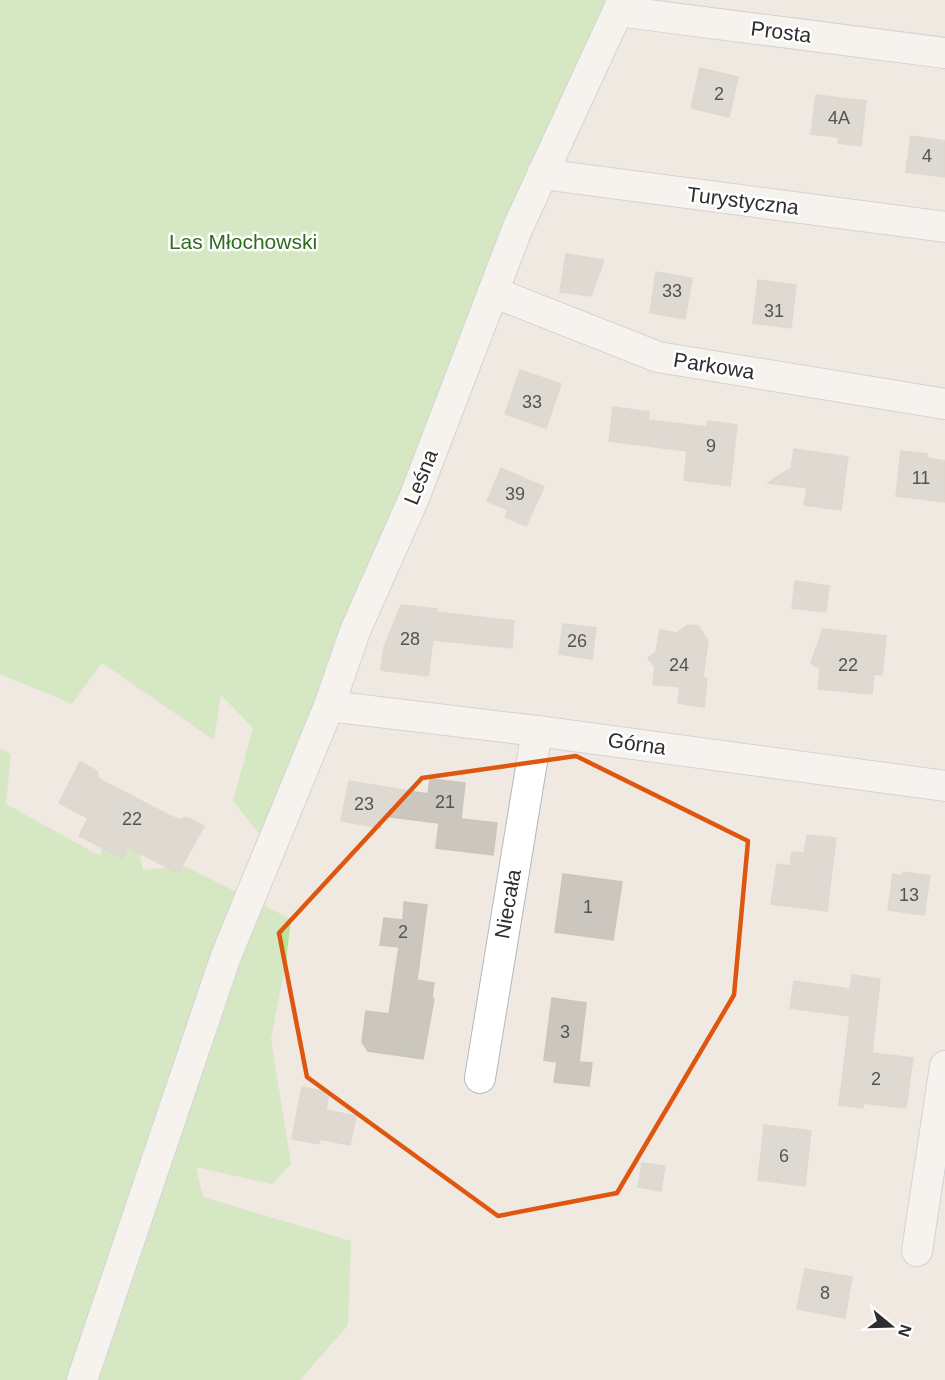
<svg xmlns="http://www.w3.org/2000/svg" width="945" height="1380" font-family="Helvetica,sans-serif">
<rect width="100%" height="100%" fill="#efe9e1"/>
<!-- green -->
<g fill="#b6e59e">
<path d="M 0,0 L 612,0 L 503,249 L 370,564 L 265,841 L 233,801 L 253,728 L 221,695 L 214,740 L 102,663 L 72,704 L 0,674 Z"/>
<path d="M 0,748 L 11,754 L 6,804 L 100,856 L 105,832 L 136,836 L 143,870 L 184,866 L 291,919 L 286,962 L 271,1039 L 291,1164 L 272,1184 L 196,1167 L 203,1197 L 351,1241 L 348,1325 L 300,1380 L 0,1380 Z"/>
</g>
<!-- building -->
<g fill="#cbc7bf" stroke="#cbc5ba" stroke-width="1.5">
<path d="M 700,68 L 738,77 L 729,117 L 691,108 Z"/>
<path d="M 816,95 L 866,101 L 861,146 L 838,143 L 839,137 L 811,134 Z"/>
<path d="M 911,136 L 945,141 L 945,177 L 906,172 Z"/>
<path d="M 566,254 L 604,260 L 591,296 L 560,292 Z"/>
<path d="M 656,272 L 692,278 L 685,319 L 650,313 Z"/>
<path d="M 758,280 L 796,285 L 791,328 L 753,323 Z"/>
<path d="M 520,370 L 561,384 L 546,428 L 505,414 Z"/>
<path d="M 613,407 L 649,412 L 648,420 L 707,427 L 708,421 L 737,425 L 730,486 L 684,480 L 687,451 L 609,441 Z"/>
<path d="M 794,449 L 848,457 L 841,510 L 804,505 L 807,488 L 768,483 L 791,468 Z"/>
<path d="M 901,451 L 927,454 L 926,458 L 945,461 L 945,502 L 896,496 Z"/>
<path d="M 501,468 L 544,487 L 526,526 L 505,517 L 508,510 L 487,501 Z"/>
<path d="M 795,581 L 829,586 L 826,612 L 792,608 Z"/>
<path d="M 401,605 L 437,609 L 436,612 L 514,621 L 512,648 L 433,640 L 428,676 L 381,670 L 384,647 Z"/>
<path d="M 563,624 L 596,628 L 592,659 L 559,654 Z"/>
<path d="M 688,625 L 698,626 L 708,641 L 703,677 L 707,678 L 704,707 L 678,703 L 680,687 L 653,684 L 655,667 L 648,658 L 656,652 L 660,630 L 677,633 Z"/>
<path d="M 823,629 L 886,636 L 882,675 L 874,674 L 872,694 L 818,689 L 820,669 L 811,663 Z"/>
<path d="M 80,762 L 97,771 L 99,779 L 147,804 L 179,820 L 186,817 L 204,826 L 178,873 L 128,847 L 122,858 L 79,836 L 88,818 L 59,803 Z"/>
<path d="M 430,779 L 465,783 L 461,819 L 497,823 L 493,855 L 436,848 L 439,823 L 382,816 L 380,828 L 341,821 L 349,781 L 428,794 Z"/>
<path d="M 807,835 L 836,838 L 827,911 L 771,904 L 777,864 L 790,866 L 792,852 L 804,853 Z"/>
<path d="M 903,872 L 930,876 L 924,915 L 888,910 L 893,874 L 903,876 Z"/>
<path d="M 563,874 L 622,882 L 613,940 L 555,932 Z"/>
<path d="M 404,902 L 427,905 L 417,980 L 434,983 L 432,998 L 434,999 L 423,1059 L 368,1051 L 362,1042 L 366,1011 L 389,1014 L 399,947 L 380,945 L 384,918 L 403,920 Z"/>
<path d="M 852,975 L 880,979 L 872,1053 L 913,1058 L 906,1108 L 863,1103 L 863,1108 L 839,1105 L 850,1016 L 790,1008 L 794,981 L 850,989 Z"/>
<path d="M 552,998 L 586,1003 L 579,1062 L 592,1063 L 589,1086 L 554,1082 L 557,1062 L 544,1060 Z"/>
<path d="M 302,1087 L 329,1092 L 326,1110 L 356,1116 L 350,1145 L 320,1139 L 319,1144 L 292,1139 Z"/>
<path d="M 764,1125 L 811,1131 L 805,1186 L 758,1180 Z"/>
<path d="M 642,1163 L 665,1166 L 661,1191 L 638,1187 Z"/>
<path d="M 805,1269 L 852,1277 L 845,1318 L 797,1309 Z"/>
</g>
<g fill="none" stroke-linecap="round" stroke-linejoin="round">
<defs>
<g id="street">
<path d="M 618,11 L 945,53"/>
<path d="M 542,174 L 945,227"/>
<path d="M 493,292 L 658,357 L 945,404"/>
<path d="M 329,706 L 537,731 L 945,786"/>
<path d="M 480,1078 L 537,731"/>
<path d="M 917,1251 L 945,1066"/>
<path d="M 82,1380 L 226,956 L 329,706 L 355,631 L 414,498 L 518,227 L 623,0"/>
</g>
</defs>
<!-- street casing -->
<use href="#street" stroke="#b4b7c1" stroke-width="32"/>
<!-- street -->
<use href="#street" stroke="#fff" stroke-width="30"/>
</g>
<!-- marked area -->
<path d="M0 0H945V1380H0ZM 576,756 L 748,841 L 734,995 L 617,1193 L 498,1216 L 307,1077 L 279,933 L 422,778 Z" fill="#efe9e1" fill-opacity=".55" fill-rule="evenodd"/>
<path fill="none" stroke="#df570e" stroke-width="4.5" stroke-linejoin="round" d="M 576,756 L 748,841 L 734,995 L 617,1193 L 498,1216 L 307,1077 L 279,933 L 422,778 Z"/>
<g text-anchor="middle" stroke-width="5" stroke-linejoin="round" paint-order="stroke">
<!-- number labels -->
<g font-size="18" fill="#555452">
<text x="719" y="100">2</text>
<text x="839" y="124">4A</text>
<text x="927" y="162">4</text>
<text x="672" y="297">33</text>
<text x="774" y="317">31</text>
<text x="532" y="408">33</text>
<text x="711" y="452">9</text>
<text x="921" y="484">11</text>
<text x="515" y="500">39</text>
<text x="410" y="645">28</text>
<text x="577" y="647">26</text>
<text x="679" y="671">24</text>
<text x="848" y="671">22</text>
<text x="445" y="808">21</text>
<text x="364" y="810">23</text>
<text x="132" y="825">22</text>
<text x="909" y="901">13</text>
<text x="588" y="913">1</text>
<text x="403" y="938">2</text>
<text x="565" y="1038">3</text>
<text x="876" y="1085">2</text>
<text x="784" y="1162">6</text>
<text x="825" y="1299">8</text>
</g>
<!-- street labels -->
<g font-size="21" fill="#2e2e2e" stroke="#fff">
<text transform="translate(781 32) rotate(7)" y="7">Prosta</text>
<text transform="translate(743 201) rotate(7)" y="7">Turystyczna</text>
<text transform="translate(714 366) rotate(9)" y="7">Parkowa</text>
<text transform="translate(421 477) rotate(-68)" y="7">Leśna</text>
<text transform="translate(637 744) rotate(8)" y="7">Górna</text>
<text transform="translate(508 904) rotate(-80)" y="7">Niecała</text>
</g>
<!-- park labels -->
<g font-size="21" fill="#2c6e1b" stroke="#fff">
<text x="243" y="249">Las Młochowski</text>
</g>
</g>
<!-- north arrow -->
<g transform="translate(891 1326) rotate(109)" stroke="#ffffff" stroke-width="4.5" paint-order="stroke">
<path d="M0-4.5L10 22L0 15L-10 22Z" fill="#2e2e2e"/>
<text y="-9" font-size="16" font-weight="bold" text-anchor="middle" fill="#2e2e2e">N</text>
</g>
</svg>
